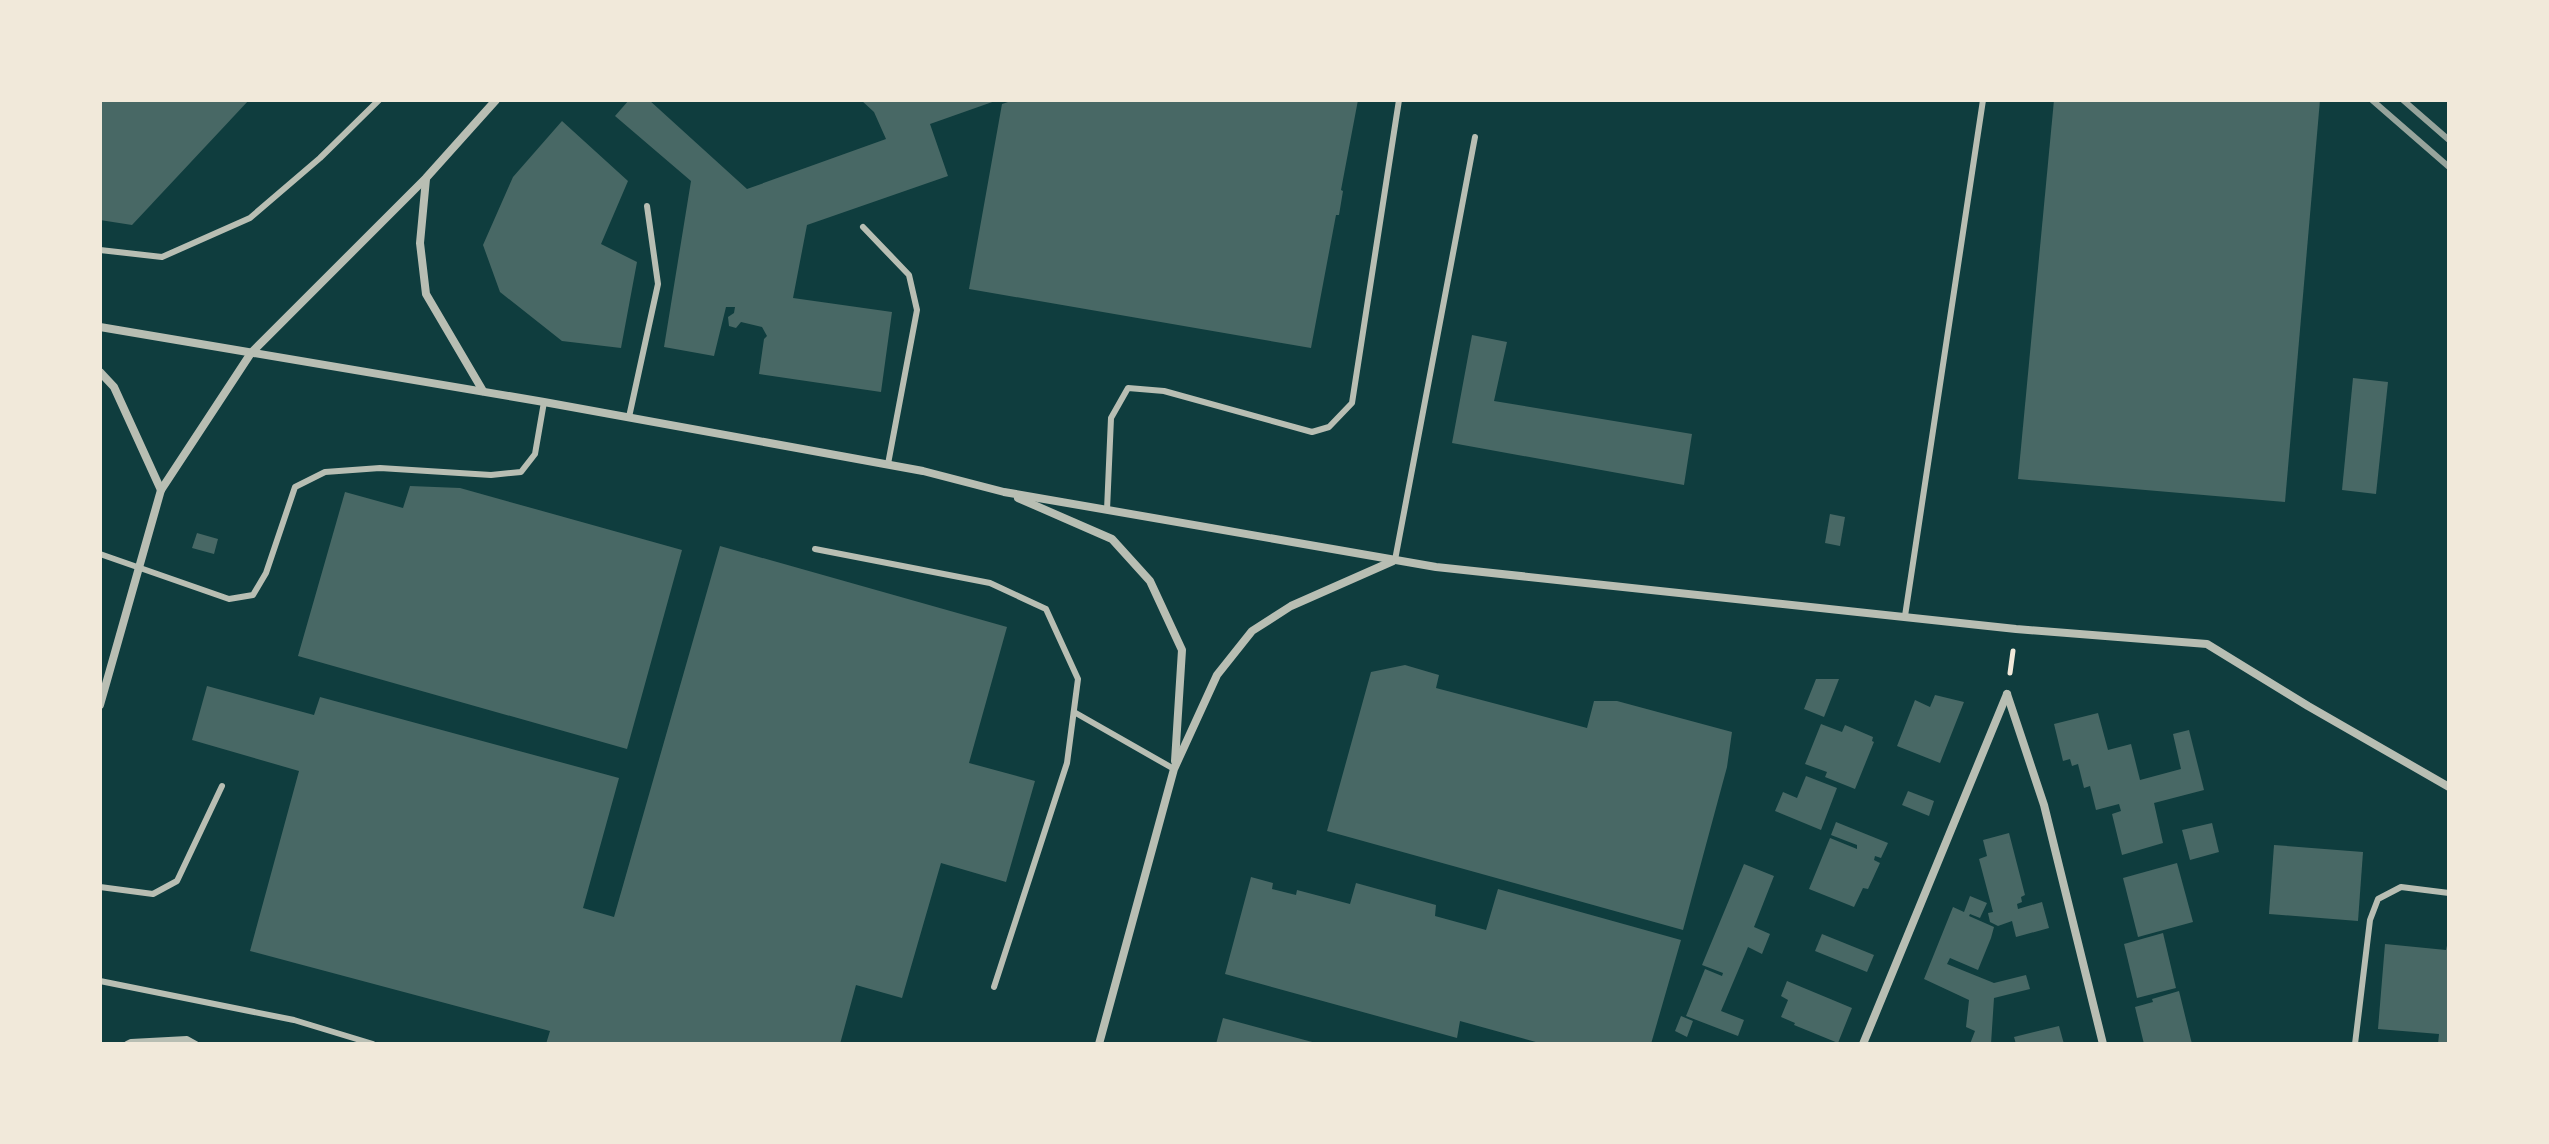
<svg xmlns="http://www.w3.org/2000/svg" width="2549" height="1144" font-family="Roboto,sans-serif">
<rect width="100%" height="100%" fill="#0f3d3e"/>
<!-- building -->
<g fill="#486865">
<path d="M 100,100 L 249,100 L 132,225 L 100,220 Z"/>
<path d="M 629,100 L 649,100 L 747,189 L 886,139 L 874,112 L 861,100 L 998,100 L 930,124 L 948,176 L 807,225 L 793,298 L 892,312 L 881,392 L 759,374 L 764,339 L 767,336 L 762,327 L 741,322 L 736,328 L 729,326 L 728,317 L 734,313 L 735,307 L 726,307 L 714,356 L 664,347 L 691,181 L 615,116 Z"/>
<path d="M 1014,100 L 1358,100 L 1341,190 L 1343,191 L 1339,215 L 1336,215 L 1311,348 L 969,289 L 1002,104 Z"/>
<path d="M 2054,100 L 2320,100 L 2285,502 L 2018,479 Z"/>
<path d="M 562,121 L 628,181 L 601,244 L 637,262 L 621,348 L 562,341 L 500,292 L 483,245 L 513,177 Z"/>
<path d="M 1472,335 L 1507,342 L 1494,401 L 1692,434 L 1684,485 L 1452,443 Z"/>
<path d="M 2353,378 L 2388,382 L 2376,494 L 2342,490 Z"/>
<path d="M 410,486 L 460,488 L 682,550 L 627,749 L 298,656 L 345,492 L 403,508 Z"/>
<path d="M 1830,514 L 1845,517 L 1840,546 L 1825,543 Z"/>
<path d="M 197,533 L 218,539 L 214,554 L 192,548 Z"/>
<path d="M 720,546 L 1007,627 L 969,763 L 1035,781 L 1006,882 L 941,863 L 902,998 L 856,985 L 840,1044 L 546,1044 L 550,1031 L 250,951 L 299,771 L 192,740 L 207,686 L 314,715 L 320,697 L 619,778 L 583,908 L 614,917 Z"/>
<path d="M 1405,665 L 1439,675 L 1436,688 L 1587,728 L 1594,701 L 1617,701 L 1732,732 L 1727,767 L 1683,930 L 1327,831 L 1371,672 Z"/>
<path d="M 1816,679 L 1839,679 L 1824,717 L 1804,709 Z"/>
<path d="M 1935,695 L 1964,702 L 1940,763 L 1897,746 L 1915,700 L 1930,707 Z"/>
<path d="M 2098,713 L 2108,750 L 2131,744 L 2140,780 L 2181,769 L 2173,734 L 2189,730 L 2204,790 L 2154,803 L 2163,843 L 2122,855 L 2112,814 L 2121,811 L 2119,804 L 2096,810 L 2090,786 L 2084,788 L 2078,764 L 2072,766 L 2070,759 L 2063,761 L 2054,724 Z"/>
<path d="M 1821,724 L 1842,732 L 1845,725 L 1873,737 L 1872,741 L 1874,742 L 1855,789 L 1825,777 L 1827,772 L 1805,764 Z"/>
<path d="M 1806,776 L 1837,788 L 1821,830 L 1775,811 L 1783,792 L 1797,798 Z"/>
<path d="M 1908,791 L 1934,801 L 1929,816 L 1902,805 Z"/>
<path d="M 1836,822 L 1888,843 L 1881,858 L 1875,856 L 1874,860 L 1880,863 L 1868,889 L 1863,888 L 1854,907 L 1809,889 L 1830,838 L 1857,849 L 1857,845 L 1831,835 Z"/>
<path d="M 2212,823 L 2219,852 L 2190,860 L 2182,830 Z"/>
<path d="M 2009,833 L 2025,895 L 2021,897 L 2022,902 L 2017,904 L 2018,909 L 2042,902 L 2049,928 L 2016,937 L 2012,921 L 1998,926 L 1990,922 L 1988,913 L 1993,912 L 1979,859 L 1987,856 L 1983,840 Z"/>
<path d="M 2274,845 L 2363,852 L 2358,921 L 2269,914 Z"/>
<path d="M 2177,863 L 2193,922 L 2138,937 L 2123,878 Z"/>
<path d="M 1744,864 L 1774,876 L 1754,927 L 1770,934 L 1762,954 L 1748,947 L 1721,1011 L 1744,1020 L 1738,1036 L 1686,1016 L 1705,969 L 1722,976 L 1723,973 L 1702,965 Z"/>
<path d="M 1251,877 L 1273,883 L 1272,889 L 1296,895 L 1297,890 L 1350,904 L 1356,883 L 1436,905 L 1435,916 L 1486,930 L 1498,889 L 1681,940 L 1651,1044 L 1543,1044 L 1460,1021 L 1457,1038 L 1225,974 Z"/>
<path d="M 1970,896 L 1987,903 L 1980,918 L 1970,914 L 1969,916 L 1994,927 L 1991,938 L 1978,970 L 1950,958 L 1947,964 L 1994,983 L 2026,975 L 2030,989 L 1994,998 L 1991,1044 L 1970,1044 L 1975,1031 L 1966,1027 L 1969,1000 L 1924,979 L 1953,907 L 1964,912 Z"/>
<path d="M 2163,933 L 2176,988 L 2137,998 L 2124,944 Z"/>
<path d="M 1822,934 L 1874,955 L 1867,972 L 1815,951 Z"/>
<path d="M 2448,941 L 2449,1044 L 2438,1044 L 2439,1034 L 2378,1029 L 2385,944 L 2446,950 Z"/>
<path d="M 1787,981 L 1852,1008 L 1838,1043 L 1794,1025 L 1795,1023 L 1781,1017 L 1788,1000 L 1781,996 Z"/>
<path d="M 2179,991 L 2192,1044 L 2144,1044 L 2135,1007 L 2153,1002 L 2152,999 Z"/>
<path d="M 1681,1016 L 1693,1021 L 1687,1037 L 1675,1031 Z"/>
<path d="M 1223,1018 L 1316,1043 L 1316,1044 L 1216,1044 Z"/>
<path d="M 2059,1026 L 2064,1044 L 2016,1044 L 2014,1037 Z"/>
</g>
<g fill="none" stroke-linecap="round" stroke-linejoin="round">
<!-- path -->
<path stroke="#f1e9da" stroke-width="5" d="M 2010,673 L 2013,651"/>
<!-- service -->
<g stroke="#b8beb3" stroke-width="6">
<path d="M 863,227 L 909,275 L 917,310 L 888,464"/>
<path d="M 100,250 L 162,257 L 250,218 L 320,158 L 379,100"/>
<path d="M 629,417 L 658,284 L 647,206"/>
<path d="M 1107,510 L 1111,418 L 1128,388 L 1164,391 L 1312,432 L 1329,427 L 1352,403 L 1399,100"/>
<path d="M 815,549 L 990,583 L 1046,609 L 1078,679 L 1067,763 L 994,987"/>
<path d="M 100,554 L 229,599 L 253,595 L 266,573 L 295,487 L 325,472 L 380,468 L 491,475 L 521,472 L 535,454 L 544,402"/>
<path d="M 1395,560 L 1475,137"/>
<path d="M 1905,616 L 1983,100"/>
<path d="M 1074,712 L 1174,769"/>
<path d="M 100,887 L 153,894 L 177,881 L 222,786"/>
<path d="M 100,981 L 294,1020 L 373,1044"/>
<path d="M 127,1044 L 131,1042 L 187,1039 L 196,1044"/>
<path d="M 2355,1044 L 2370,920 L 2378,899 L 2401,887 L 2449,893"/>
</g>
<!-- minor -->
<g stroke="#b8beb3" stroke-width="8">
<path d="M 426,179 L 420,243 L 426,294 L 483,391"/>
<path d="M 100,327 L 544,402 L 923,471 L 1004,492 L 1436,567 L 2016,629 L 2207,644 L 2308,706 L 2449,787"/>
<path d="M 100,372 L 114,387 L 161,490"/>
<path d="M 1018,498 L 1112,539 L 1150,581 L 1182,650 L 1175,761"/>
<path d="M 2007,694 L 2044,805 L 2103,1044"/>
<path d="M 100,705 L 161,490 L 251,353 L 426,178 L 496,100"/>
<path d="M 1099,1044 L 1174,769 L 1217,675 L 1252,631 L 1291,606 L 1393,561"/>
<path d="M 1863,1044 L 2007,694"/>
</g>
<!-- tram -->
<path stroke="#97a49c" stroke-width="2" d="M 2448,100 L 2449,101"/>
<!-- rail -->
<g stroke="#97a49c" stroke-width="6">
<path d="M 2372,100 L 2449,167"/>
<path d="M 2403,100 L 2449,140"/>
</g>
</g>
<!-- border -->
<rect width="2549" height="1144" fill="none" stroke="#f1e9da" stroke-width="204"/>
</svg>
